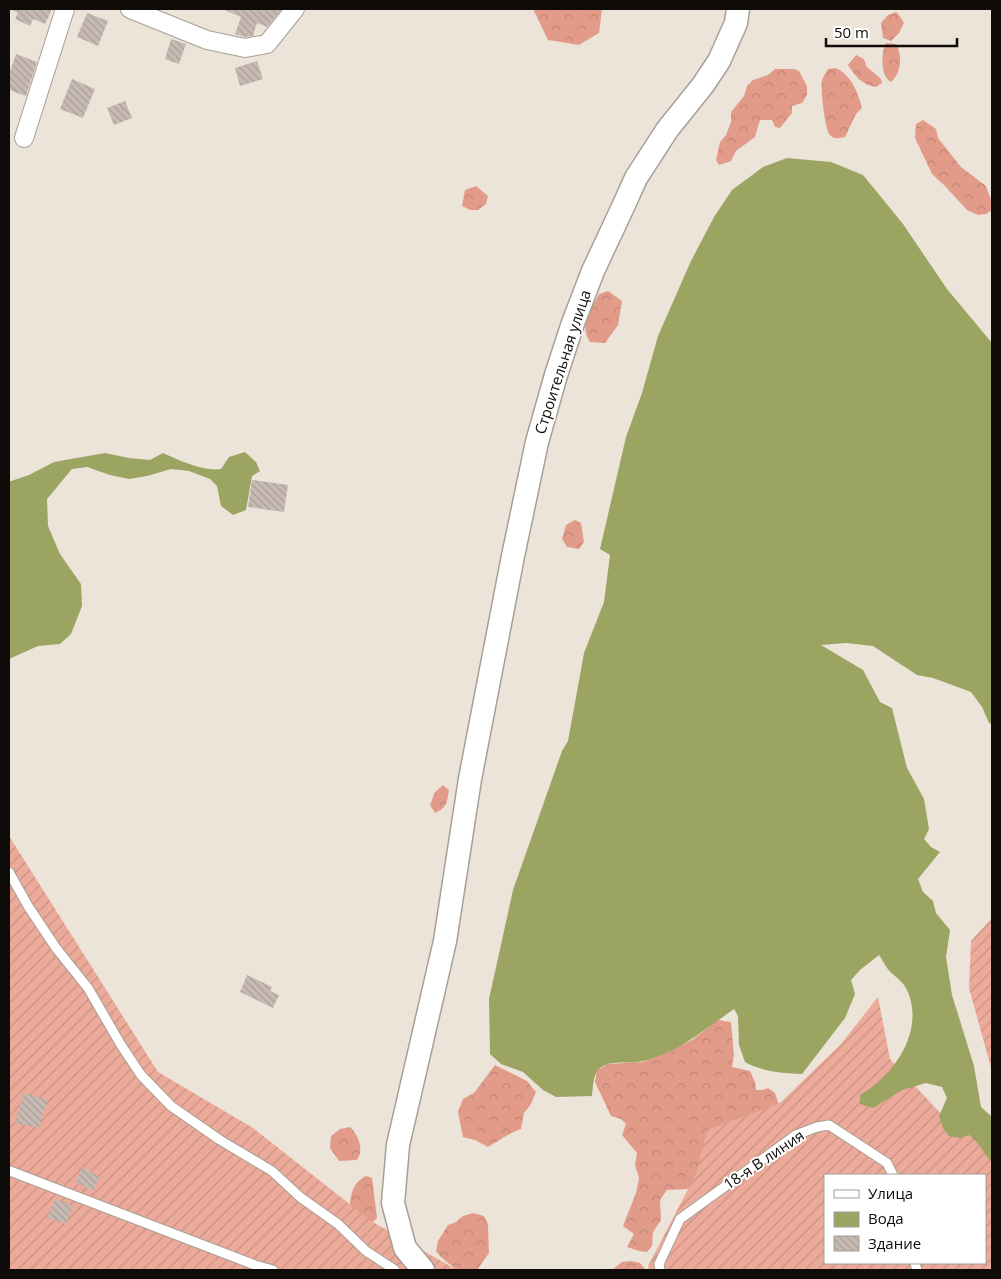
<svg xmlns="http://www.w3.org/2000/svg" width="1001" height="1279" font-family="'Open Sans',sans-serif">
<defs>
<pattern id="forest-crowns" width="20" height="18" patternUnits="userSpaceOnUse" patternTransform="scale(1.25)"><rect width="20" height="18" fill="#e29b89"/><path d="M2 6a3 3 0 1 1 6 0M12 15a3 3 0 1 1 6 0" fill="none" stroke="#c18475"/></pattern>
<pattern id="garden-furrows" width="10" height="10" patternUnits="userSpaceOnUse" patternTransform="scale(1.25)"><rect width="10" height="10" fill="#ecaa9a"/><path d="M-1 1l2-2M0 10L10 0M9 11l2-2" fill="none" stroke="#c99183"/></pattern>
<pattern id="building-back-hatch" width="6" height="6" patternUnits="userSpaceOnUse" patternTransform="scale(1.25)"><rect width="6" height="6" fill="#c7bab3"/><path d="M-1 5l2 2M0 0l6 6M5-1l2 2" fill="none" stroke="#aa9f98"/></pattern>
</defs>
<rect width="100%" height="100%" fill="#ede4d9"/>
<!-- forest -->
<g fill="url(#forest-crowns)">
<path d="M 533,9 L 602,9 L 599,33 L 579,45 L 548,40 Z"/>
<path d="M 896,12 L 899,15 L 904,23 L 899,33 L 891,41 L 883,38 L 881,23 L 888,15 Z"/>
<path d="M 886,43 L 896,44 C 903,56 901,73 891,82 C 880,76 881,52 886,43 Z"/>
<path d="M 856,55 L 864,59 L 866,66 L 881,79 L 882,83 L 876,87 C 862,85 855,76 848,65 Z"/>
<path d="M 836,68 C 851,75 858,92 862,108 L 856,114 L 845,137 C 840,138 834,140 830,135 C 825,130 820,88 822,80 C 823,76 826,73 828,69 Z"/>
<path d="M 775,69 L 794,69 L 799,71 L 807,86 L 807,95 L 802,103 L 792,106 L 792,113 L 780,128 L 775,127 L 772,120 L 760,120 L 755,137 L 736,151 L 731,161 L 719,165 L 716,160 L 720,142 L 726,135 L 731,122 L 731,112 L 744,96 L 747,86 L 753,80 L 768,75 Z"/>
<path d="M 923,120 L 936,129 L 938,138 L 961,167 L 986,186 L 992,203 L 992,210 L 986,214 L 978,215 L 967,210 L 944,185 L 932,174 L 915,138 L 916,124 Z"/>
<path d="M 476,186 L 488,196 L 486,204 L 478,210 L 470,210 L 462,206 L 465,190 Z"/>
<path d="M 608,291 L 622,301 L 618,325 L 605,343 L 590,342 C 579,324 590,311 599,294 Z"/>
<path d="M 575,520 L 581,523 L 584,542 L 579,549 L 567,547 L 562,539 L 566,525 Z"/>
<path d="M 443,785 L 449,790 C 447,802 447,808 435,813 L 430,805 L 435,792 Z"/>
<path d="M 718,1020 L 731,1022 L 734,1055 L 732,1067 L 750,1071 L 755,1082 L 756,1090 L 762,1090 L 768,1088 L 775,1093 L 781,1111 L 687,1189 L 667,1190 L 660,1200 L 661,1220 L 653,1232 L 652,1246 L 647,1252 L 639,1251 L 627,1247 L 634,1234 L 623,1226 L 636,1193 L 639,1178 L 635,1165 L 637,1153 L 622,1135 L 626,1124 L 621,1119 L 611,1116 L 595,1082 L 597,1071 L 607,1064 L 642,1062 L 661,1055 L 692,1040 Z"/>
<path d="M 495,1065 L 527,1081 L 536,1092 L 531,1104 L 524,1113 L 521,1129 C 507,1134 501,1140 488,1147 L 475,1140 L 463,1137 L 458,1112 L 463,1099 L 474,1093 Z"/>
<path d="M 350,1127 C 359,1136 364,1149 357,1160 L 339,1161 L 330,1148 L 331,1136 L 340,1129 Z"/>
<path d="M 366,1176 L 372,1178 L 377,1218 L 368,1227 L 349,1213 C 351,1197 350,1184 366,1176 Z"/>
<path d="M 473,1213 L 484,1216 L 488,1224 L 489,1253 L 477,1270 L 456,1270 C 450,1263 442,1260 436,1251 L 438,1241 L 448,1225 L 456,1222 L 463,1216 Z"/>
<path d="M 631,1261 L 640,1263 L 646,1270 L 612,1270 L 622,1262 Z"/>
</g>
<!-- garden -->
<g fill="url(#garden-furrows)" fill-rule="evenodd">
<path d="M 9,836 L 158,1072 L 253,1128 L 371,1221 L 457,1270 L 9,1270 Z"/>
<path d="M 992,918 L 992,1071 L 969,988 L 971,941 Z"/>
<path d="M 878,997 L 890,1059 L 943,1116 L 992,1126 L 992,1270 L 649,1270 L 648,1266 L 696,1174 L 707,1130 L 780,1103 L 841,1044 ZM 825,1175 L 985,1175 L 985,1263 L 825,1263 Z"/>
</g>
<!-- water -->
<g fill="#9ba461">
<path d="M 787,158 L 831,162 L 863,175 L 903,224 L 947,289 L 992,343 L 992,724 L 989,723 L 982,707 L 971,692 L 933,678 L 917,675 L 873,646 L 846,643 L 821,645 L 863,670 L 880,702 L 892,708 L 907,768 L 924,799 L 929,829 L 924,839 L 931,847 L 940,852 L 918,879 L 923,892 L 933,901 L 936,913 L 950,930 L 946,957 L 952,995 L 974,1066 L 981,1107 L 992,1117 L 992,1162 C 983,1153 979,1142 969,1135 L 960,1138 L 949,1136 L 943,1128 L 939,1116 L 947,1098 L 942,1087 L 926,1083 L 902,1090 L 873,1108 L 860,1104 L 860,1095 C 893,1076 923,1034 909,995 C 904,980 895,978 887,968 C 884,964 882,959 879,955 L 860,970 L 851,980 L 855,994 L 845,1018 L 802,1074 C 782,1073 763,1072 745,1062 L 739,1045 L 738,1016 L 734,1009 C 705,1029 678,1053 643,1061 C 629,1065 609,1058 598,1070 C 593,1076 593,1088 592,1096 L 556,1097 L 543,1090 L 523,1072 L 501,1064 L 490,1054 L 489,999 L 513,890 L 562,751 L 568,741 L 584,653 L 604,602 L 610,555 L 600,549 L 626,437 L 642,393 L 658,336 L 691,261 L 714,217 L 732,190 L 763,167 Z"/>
<path d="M 245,452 L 256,462 L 260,471 L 252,476 L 246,510 L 233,515 L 221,506 L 217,486 L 210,479 L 189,471 L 171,469 L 147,476 L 129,479 L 110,475 L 87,467 L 72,469 L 47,499 L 48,526 L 60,554 L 81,584 L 82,606 L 71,634 L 60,644 L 38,646 L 9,659 L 9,481 L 11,481 L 29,475 L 54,462 L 105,453 L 129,458 L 150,460 L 163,453 C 178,460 205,472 221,469 L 229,457 Z"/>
</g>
<!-- building -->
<g fill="url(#building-back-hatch)">
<path d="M 9,9 L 52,9 L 45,24 L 33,19 L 30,26 L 15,19 L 18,13 Z"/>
<path d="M 222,9 L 282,9 L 267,27 L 257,23 L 253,36 L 245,37 L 235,34 L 241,17 Z"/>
<path d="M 87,13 L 108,21 L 98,46 L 77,37 Z"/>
<path d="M 171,39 L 186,44 L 179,64 L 165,59 Z"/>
<path d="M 16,54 L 37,62 L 26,96 L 9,90 L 9,74 Z"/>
<path d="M 257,61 L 263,79 L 240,86 L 235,68 Z"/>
<path d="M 72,79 L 95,89 L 83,118 L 60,109 Z"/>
<path d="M 125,101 L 132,118 L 114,125 L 107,108 Z"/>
<path d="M 252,480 L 288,485 L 284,512 L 248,507 Z"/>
<path d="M 247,975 L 272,987 L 270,991 L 279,995 L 273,1008 L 240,992 Z"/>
<path d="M 24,1093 L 47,1100 L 39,1128 L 15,1123 Z"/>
<path d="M 82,1167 L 100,1177 L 93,1191 L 76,1182 Z"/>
<path d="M 55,1199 L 73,1206 L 66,1224 L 47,1218 Z"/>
</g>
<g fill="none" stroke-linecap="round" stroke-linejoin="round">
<defs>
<g id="service">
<path d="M 9,872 L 28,906 L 56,948 L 88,988 L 121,1045 L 141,1075 L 171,1106 L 220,1140 L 272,1171 L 300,1197 L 338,1224 L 366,1251 L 395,1270"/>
<path d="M 10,1171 L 255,1265 L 273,1270"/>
<path d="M 915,1263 L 917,1270"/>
<path d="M 660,1270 L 659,1264 L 680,1219 L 796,1135 L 817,1127 L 829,1125 L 887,1163 L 893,1175"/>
</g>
<g id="minor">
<path d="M 130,9 L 207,40 L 245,48 L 267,44 L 295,9"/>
<path d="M 24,138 L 65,9"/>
</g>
<path id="tertiary" d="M 423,1270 L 405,1248 L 393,1203 L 398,1145 L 445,941 L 470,779 L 513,556 L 537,442 L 556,375 L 573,323 L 593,271 L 622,209 L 636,178 L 667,130 L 703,85 L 719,61 L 736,23 L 738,9"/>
</defs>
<!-- service casing -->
<use href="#service" stroke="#a79f95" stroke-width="11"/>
<!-- minor casing -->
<use href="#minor" stroke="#a79f95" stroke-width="20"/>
<!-- tertiary casing -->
<use href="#tertiary" stroke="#a79f95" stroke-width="25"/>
<!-- service -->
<use href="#service" stroke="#fff" stroke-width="9"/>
<!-- minor -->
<use href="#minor" stroke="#fff" stroke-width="18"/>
<!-- tertiary -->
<use href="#tertiary" stroke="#fff" stroke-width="22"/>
</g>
<g text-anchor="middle" stroke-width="4" stroke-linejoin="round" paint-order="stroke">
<!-- street labels -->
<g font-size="15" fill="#0e0b08" stroke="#fff">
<text transform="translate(563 362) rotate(-72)" y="5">Строительная улица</text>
<text transform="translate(764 1160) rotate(-34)" y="5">18-я В линия</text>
</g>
</g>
<!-- border -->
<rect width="1001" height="1279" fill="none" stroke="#0e0b08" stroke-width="20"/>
<!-- legend -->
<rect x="824" y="1174" width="162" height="90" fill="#ffffff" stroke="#9f9d9c"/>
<rect x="834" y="1190" width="25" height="8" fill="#ffffff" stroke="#9f9d9c"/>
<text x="868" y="1199" font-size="15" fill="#0e0b08">Улица</text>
<rect x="834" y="1212" width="25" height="15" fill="#9ba461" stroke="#9f9d9c"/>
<text x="868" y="1224" font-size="15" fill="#0e0b08">Вода</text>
<rect x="834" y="1236" width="25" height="15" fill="url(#building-back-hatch)" stroke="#9f9d9c"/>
<text x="868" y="1249" font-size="15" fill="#0e0b08">Здание</text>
<!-- scale -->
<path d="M826 38v8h131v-8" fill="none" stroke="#0e0b08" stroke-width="2.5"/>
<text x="834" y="38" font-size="15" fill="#0e0b08" stroke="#ffffff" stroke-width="4" paint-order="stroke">50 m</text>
</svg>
